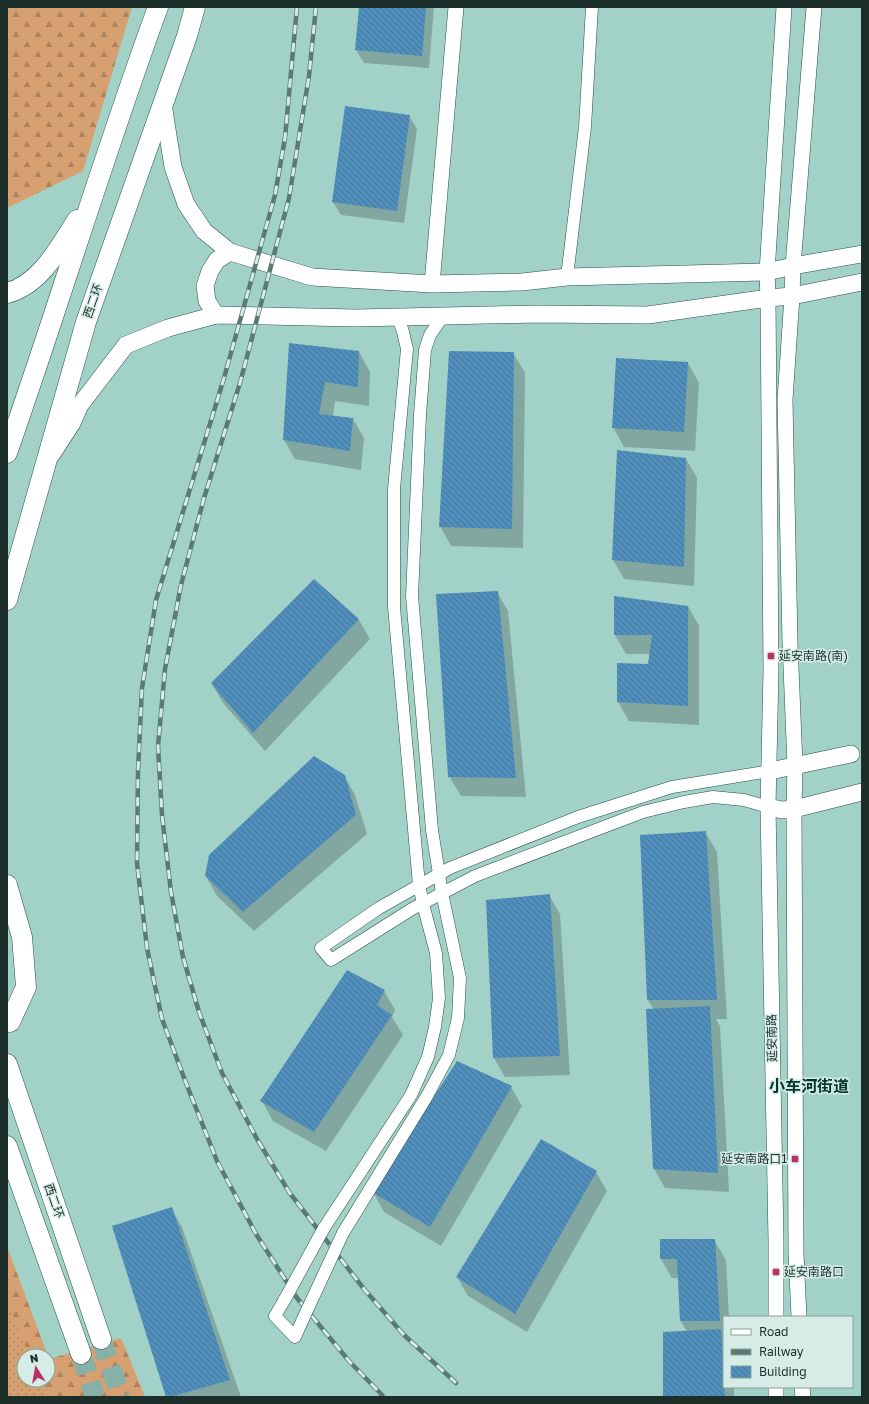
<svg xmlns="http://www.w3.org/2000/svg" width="869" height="1404" font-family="'Golos Text','Noto Sans SC',sans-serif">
<defs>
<pattern id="forest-firs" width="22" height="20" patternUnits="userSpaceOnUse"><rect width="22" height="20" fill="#d6a071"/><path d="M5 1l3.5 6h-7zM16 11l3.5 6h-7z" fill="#ad835d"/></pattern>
<pattern id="park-dots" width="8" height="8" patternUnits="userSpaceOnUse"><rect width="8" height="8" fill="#d6a071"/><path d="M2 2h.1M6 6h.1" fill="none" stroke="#ad835d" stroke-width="1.8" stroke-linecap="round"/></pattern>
<pattern id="building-back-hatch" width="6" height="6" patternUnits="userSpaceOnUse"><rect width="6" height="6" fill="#508fbc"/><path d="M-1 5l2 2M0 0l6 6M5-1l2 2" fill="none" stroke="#427599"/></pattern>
</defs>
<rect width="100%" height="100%" fill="#a2d1c8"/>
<!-- forest -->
<g fill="url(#forest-firs)" fill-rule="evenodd">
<path d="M 7,7 L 132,7 L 83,171 L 9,207 L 7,207 Z"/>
<path d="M 7,1246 L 49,1359 L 121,1338 L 145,1397 L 7,1397 ZM 24,1356 L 48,1356 L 48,1380 L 24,1380 Z"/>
</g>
<!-- park -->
<path fill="url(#park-dots)" d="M 7,1301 L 29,1356 L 24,1356 L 24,1380 L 39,1380 L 46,1397 L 7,1397 Z"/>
<!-- shadow -->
<g fill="#0003">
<path d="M 360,7 L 434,7 L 429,68 L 364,63 L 356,50 Z"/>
<path d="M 409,116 L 417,129 L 404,223 L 341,215 L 333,202 Z"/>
<path d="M 290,345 L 359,352 L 370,372 L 369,406 L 335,401 L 333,416 L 353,419 L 364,438 L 361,470 L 295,459 L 284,440 Z"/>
<path d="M 513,353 L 525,373 L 523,548 L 451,546 L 440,526 Z"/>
<path d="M 688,363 L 699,383 L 695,451 L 624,447 L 613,427 Z"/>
<path d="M 686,459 L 697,478 L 694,586 L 624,579 L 613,560 Z"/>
<path d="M 314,581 L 359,620 L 370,639 L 265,751 L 223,703 L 212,684 Z"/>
<path d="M 497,592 L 508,611 L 526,797 L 461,796 L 449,776 Z"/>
<path d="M 688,606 L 699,626 L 699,725 L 629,721 L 618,702 L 618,664 L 649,665 L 650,654 L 626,654 L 615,635 Z"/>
<path d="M 344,775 L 355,795 L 367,834 L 254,931 L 217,896 L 206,876 Z"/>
<path d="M 705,832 L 717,852 L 727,1019 L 716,1019 L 720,1026 L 729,1192 L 665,1188 L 654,1169 L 647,1010 L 654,1010 L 648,1000 L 641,836 Z"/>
<path d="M 549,895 L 560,914 L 570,1075 L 505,1077 L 494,1058 Z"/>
<path d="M 384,991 L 395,1010 L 392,1017 L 403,1035 L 326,1151 L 273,1121 L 262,1101 Z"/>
<path d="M 511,1087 L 522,1106 L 441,1246 L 384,1212 L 373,1192 Z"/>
<path d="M 596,1172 L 607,1191 L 527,1332 L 468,1296 L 457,1277 Z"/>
<path d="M 171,1208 L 182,1227 L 241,1397 L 167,1397 Z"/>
<path d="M 714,1240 L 726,1260 L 729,1317 L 724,1317 L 724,1387 L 734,1387 L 734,1397 L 664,1397 L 687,1332 L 681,1321 L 679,1278 L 672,1278 L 661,1259 Z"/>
</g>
<!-- building -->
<g fill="url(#building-back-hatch)">
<path d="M 359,7 L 426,7 L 422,56 L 355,50 Z"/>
<path d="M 345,106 L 410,115 L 397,211 L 332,202 Z"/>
<path d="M 289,343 L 359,351 L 358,387 L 325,382 L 319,414 L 353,418 L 350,451 L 283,440 Z"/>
<path d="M 449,351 L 514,352 L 512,529 L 439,527 Z"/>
<path d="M 616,358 L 688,362 L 684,432 L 612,428 Z"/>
<path d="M 617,450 L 686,458 L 684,567 L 612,560 Z"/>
<path d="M 314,579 L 359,619 L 253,733 L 211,683 Z"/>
<path d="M 498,591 L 516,778 L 448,777 L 436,594 Z"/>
<path d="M 614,596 L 688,606 L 688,706 L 617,702 L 617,663 L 648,664 L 652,635 L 614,635 Z"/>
<path d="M 314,756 L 345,775 L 356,815 L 243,912 L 205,876 L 209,855 Z"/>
<path d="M 706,831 L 717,1000 L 647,1000 L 640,835 Z"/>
<path d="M 550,894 L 560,1056 L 493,1058 L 486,900 Z"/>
<path d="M 347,970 L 385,990 L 377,1005 L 392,1015 L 314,1132 L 260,1101 Z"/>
<path d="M 710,1006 L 718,1173 L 653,1169 L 646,1009 Z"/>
<path d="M 457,1061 L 512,1086 L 430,1227 L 372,1192 Z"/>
<path d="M 541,1139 L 597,1171 L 515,1314 L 456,1277 Z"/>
<path d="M 172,1207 L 230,1380 L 170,1397 L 166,1397 L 112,1226 Z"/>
<path d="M 660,1239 L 715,1239 L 720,1321 L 680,1321 L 677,1259 L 660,1259 Z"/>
<path d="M 721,1329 L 725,1397 L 663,1397 L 663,1332 Z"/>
</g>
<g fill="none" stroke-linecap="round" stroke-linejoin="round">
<!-- trunk-tunnel -->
<g stroke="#87b0a8" stroke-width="20" stroke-dasharray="20 10" stroke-linecap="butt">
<path d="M 101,1339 L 121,1397"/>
<path d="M 81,1354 L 95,1397"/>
</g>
<defs>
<g id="minor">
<path d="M 567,277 L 585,127 L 592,7"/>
<path d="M 768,807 L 744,800 L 713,797 L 684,802 L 643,812 L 475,876 L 412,909 L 331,960 L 321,948 L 379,908 L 450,868 L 578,817 L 672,787 L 770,771"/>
<path d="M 324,1228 L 411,1095 L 428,1057 L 435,1027 L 439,998 L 436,953 L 423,904 L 419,885 L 394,607 L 394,489 L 407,349 L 403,332 L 398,317"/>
<path d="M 343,1233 L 427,1096 L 449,1055 L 458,1018 L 460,978 L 442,893 L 432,830 L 412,596 L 420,415 L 425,350 L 430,335 L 443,316"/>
<path d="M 285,1299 L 275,1316 L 295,1337 L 303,1319"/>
</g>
<g id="tertiary">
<path d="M 432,284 L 456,7"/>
<path d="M 776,1317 L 776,1241 L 768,807 L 771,670 L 768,298 L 767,272 L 784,7"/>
<path d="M 799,1317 L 796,1254 L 794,809 L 795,766 L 790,642 L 785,400 L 792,296 L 793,266 L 814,7"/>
<path d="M 776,1387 L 776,1397"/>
<path d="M 802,1387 L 803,1397"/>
</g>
<g id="secondary">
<path d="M 163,104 L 173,167 L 186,204 L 204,231 L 230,252 L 312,277 L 432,284 L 522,282 L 567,277 L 767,272 L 793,266 L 862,254"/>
<path d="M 216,315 L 207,301 L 205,286 L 210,271 L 217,260 L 230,252"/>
<path d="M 52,454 L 72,423 L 80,405 L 126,345 L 168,328 L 216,315 L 356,318 L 537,314 L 648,315 L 768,298 L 792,296 L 862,282"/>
<path d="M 770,771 L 851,754"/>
<path d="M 768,807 L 782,810 L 794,809 L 862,792"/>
</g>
<g id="trunk">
<path d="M 7,293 C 40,285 60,247 77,220"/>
<path d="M 7,453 C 59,305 104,154 158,7"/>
<path d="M 7,600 L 86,322 L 187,36 L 195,7"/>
<path d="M 7,885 L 22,937 L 26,987 L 10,1022"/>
<path d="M 7,1064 L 101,1339"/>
<path d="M 7,1146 L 81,1354"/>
</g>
</defs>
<!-- minor casing -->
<use href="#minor" stroke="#25514a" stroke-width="13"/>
<!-- tertiary casing -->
<use href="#tertiary" stroke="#25514a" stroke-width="16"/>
<!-- secondary casing -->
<use href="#secondary" stroke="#25514a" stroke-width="18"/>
<!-- trunk casing -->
<use href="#trunk" stroke="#25514a" stroke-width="21"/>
<!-- minor -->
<use href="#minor" stroke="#fff" stroke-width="12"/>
<!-- tertiary -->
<use href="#tertiary" stroke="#fff" stroke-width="15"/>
<!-- secondary -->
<use href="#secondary" stroke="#fff" stroke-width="17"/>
<!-- trunk -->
<use href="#trunk" stroke="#fff" stroke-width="20"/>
<defs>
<g id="rail">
<path d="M 297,7 L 285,138 L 275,195 L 224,378 L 156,600 L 142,688 L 138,771 L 137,863 L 147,948 L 162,1019 L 186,1083 L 217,1161 L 256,1234 L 297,1298 L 349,1361 L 384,1397"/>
<path d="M 316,7 L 309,76 L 289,198 L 240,383 L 204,498 L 181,585 L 165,669 L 158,746 L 162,815 L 171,892 L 183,957 L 199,1012 L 222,1073 L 257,1139 L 289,1192 L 364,1289 L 404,1335 L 456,1383"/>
</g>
</defs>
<!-- rail casing -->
<use href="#rail" stroke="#5a7a74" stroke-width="4.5"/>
<!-- rail -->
<use href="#rail" stroke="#d5ece7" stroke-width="3" stroke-dasharray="9" stroke-linecap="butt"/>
<defs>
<g id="minor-bridge">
<path d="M 285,1299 L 324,1228"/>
<path d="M 303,1319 L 343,1233"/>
</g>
</defs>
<!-- minor-bridge casing -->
<use href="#minor-bridge" stroke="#25514a" stroke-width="13" stroke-linecap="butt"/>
<!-- minor-bridge -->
<use href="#minor-bridge" stroke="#fff" stroke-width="12"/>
</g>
<!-- markers -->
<g fill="#bc3068" stroke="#d5ece7" stroke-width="1.5">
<rect x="767" y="652" width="8" height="8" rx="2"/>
<rect x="791" y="1155" width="8" height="8" rx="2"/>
<rect x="772" y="1268" width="8" height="8" rx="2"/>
</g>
<g text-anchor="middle" stroke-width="3" stroke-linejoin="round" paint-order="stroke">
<!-- street labels -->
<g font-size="12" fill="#1b2e2a" stroke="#d5ece7">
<text transform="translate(93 301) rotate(-71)" y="4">西二环</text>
<text transform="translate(772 1038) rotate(-91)" y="4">延安南路</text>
<text transform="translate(54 1201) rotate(71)" y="4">西二环</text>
</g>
<!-- poi labels -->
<g font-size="12" fill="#1b2e2a" stroke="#d5ece7" text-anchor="start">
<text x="779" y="660">延安南路(南)</text>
<text x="787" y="1163" text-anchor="end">延安南路口1</text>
<text x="784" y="1276">延安南路口</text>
</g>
<!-- district labels -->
<g font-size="16" font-weight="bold" fill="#03342d" stroke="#d5ece7">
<text x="809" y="1092">小车河街道</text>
</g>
</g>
<!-- border -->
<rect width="869" height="1404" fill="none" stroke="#1b2e2a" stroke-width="16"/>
<!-- legend -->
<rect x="723" y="1316" width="130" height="72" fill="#d5ece7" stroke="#8ba09b"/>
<rect x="731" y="1329" width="20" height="6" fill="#ffffff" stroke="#8ba09b"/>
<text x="759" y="1336" font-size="12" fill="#1b2e2a">Road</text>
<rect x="731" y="1349" width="20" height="6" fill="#5a7a74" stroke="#8ba09b"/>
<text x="759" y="1356" font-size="12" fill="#1b2e2a">Railway</text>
<rect x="731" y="1366" width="20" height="12" fill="url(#building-back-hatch)" stroke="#8ba09b"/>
<text x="759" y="1376" font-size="12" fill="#1b2e2a">Building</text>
<!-- north arrow -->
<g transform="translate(36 1368) rotate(349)"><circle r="19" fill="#d5ece7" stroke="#8ba09b"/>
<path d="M0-3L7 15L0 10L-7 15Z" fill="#bc3068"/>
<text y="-6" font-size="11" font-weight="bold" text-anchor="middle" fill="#1b2e2a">N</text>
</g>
</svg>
